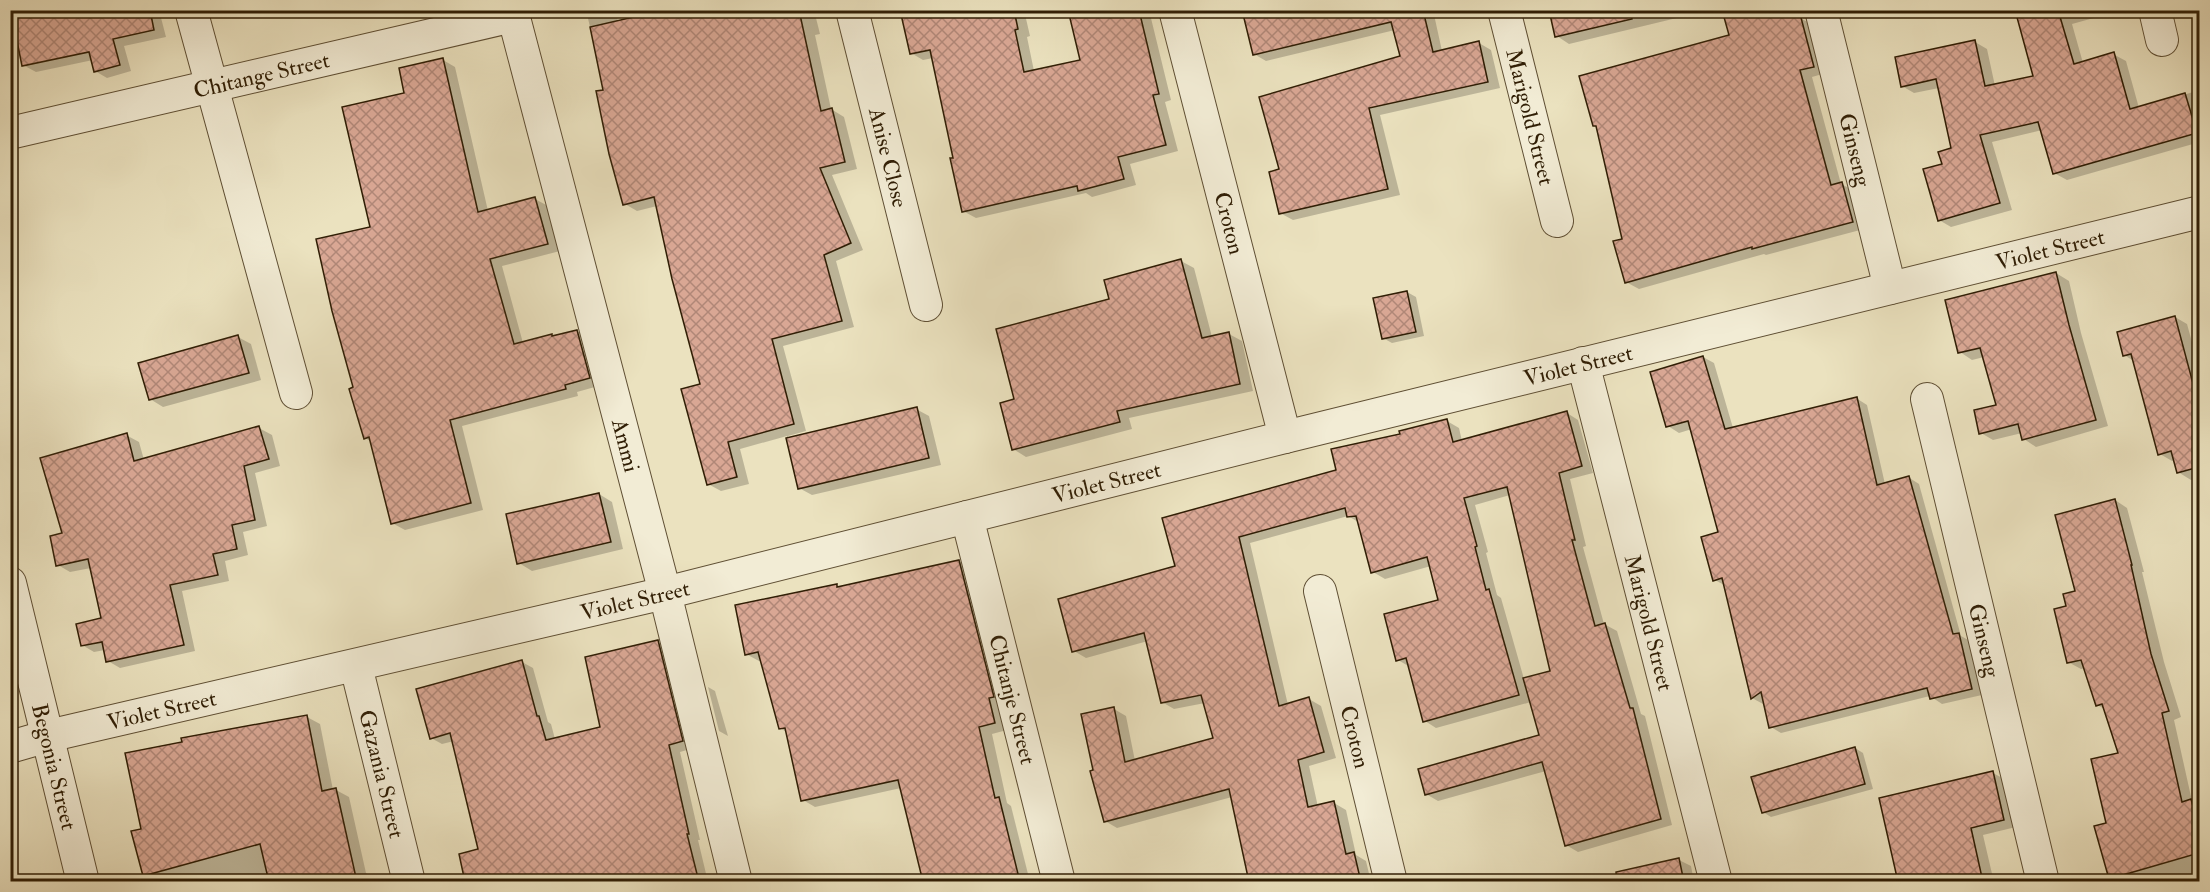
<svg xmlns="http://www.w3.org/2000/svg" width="2210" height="892" font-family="'IM FELL Double Pica',serif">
<defs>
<pattern id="building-cross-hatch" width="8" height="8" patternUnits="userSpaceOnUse" patternTransform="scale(1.5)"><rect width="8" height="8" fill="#d9a794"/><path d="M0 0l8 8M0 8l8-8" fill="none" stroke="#b08777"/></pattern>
</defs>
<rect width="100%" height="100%" fill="#ebe2bf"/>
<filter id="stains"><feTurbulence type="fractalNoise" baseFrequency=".00333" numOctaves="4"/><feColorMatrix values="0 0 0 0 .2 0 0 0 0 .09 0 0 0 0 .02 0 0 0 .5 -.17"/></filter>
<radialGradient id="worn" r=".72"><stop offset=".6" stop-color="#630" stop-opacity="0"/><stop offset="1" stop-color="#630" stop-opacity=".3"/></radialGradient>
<!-- shadow -->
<g fill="#0003" fill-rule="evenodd">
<path d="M 12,10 L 159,10 L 166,37 L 124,46 L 131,71 L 107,78 L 95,71 L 93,60 L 36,72 L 23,65 Z"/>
<path d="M 586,10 L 616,10 L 618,22 L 704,10 L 814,10 L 820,34 L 815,35 L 831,109 L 844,117 L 857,169 L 832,175 L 863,250 L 836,261 L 854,327 L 783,346 L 806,431 L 788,436 L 788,439 L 916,409 L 929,416 L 941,465 L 812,495 L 799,488 L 787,436 L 740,449 L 749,484 L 721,491 L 708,484 L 702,385 L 657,206 L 637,211 L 625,204 L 605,91 Z"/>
<path d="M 901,10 L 1024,10 L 1030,36 L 1027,37 L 1034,71 L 1082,61 L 1070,10 L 1149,10 L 1171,100 L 1165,102 L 1178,151 L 1130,164 L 1136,185 L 1092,197 L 1086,193 L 976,218 L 963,211 L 955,159 L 933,58 L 923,60 L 911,53 Z"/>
<path d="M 1244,10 L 1433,10 L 1442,51 L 1479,43 L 1491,50 L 1500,88 L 1380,115 L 1400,195 L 1293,220 L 1280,213 L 1281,170 L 1402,57 L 1395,30 L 1266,61 L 1254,54 Z"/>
<path d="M 1553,10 L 1710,10 L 1569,44 L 1557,36 Z"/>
<path d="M 2016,10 L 2111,10 L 2112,13 L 2072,24 L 2083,63 L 2113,54 L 2126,61 L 2139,108 L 2200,90 L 2200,142 L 2067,180 L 2054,173 L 2042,130 L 1992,142 L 2012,210 L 1951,227 L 1939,220 L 1944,165 L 1953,149 L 1939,88 L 1914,93 L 1902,86 L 1975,42 L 1987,49 L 1995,86 L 2035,77 Z"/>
<path d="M 1800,18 L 1813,25 L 1826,73 L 1812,77 L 1841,184 L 1855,191 L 1864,229 L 1766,255 L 1764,254 L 1639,289 L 1626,282 L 1623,240 L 1598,128 L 1594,125 L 1730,36 Z"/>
<path d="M 443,60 L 455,67 L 488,211 L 535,199 L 548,206 L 560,251 L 502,266 L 523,343 L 577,331 L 590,338 L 602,385 L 577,392 L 578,396 L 462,426 L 483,510 L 405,530 L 392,523 L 372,442 L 365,438 L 355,388 L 372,229 L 406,94 Z"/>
<path d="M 1181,261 L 1194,268 L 1212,337 L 1229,334 L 1242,341 L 1253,391 L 1129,418 L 1132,429 L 1026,457 L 1013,449 L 1016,400 L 1111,300 Z"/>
<path d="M 2056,273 L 2069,281 L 2081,333 L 2108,426 L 2036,447 L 2024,439 L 2022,433 L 1993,440 L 1981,433 L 1998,406 L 1984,357 L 1972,360 L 1960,352 Z"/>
<path d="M 1407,292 L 1416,297 L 1424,336 L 1392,343 L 1383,338 Z"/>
<path d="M 2175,317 L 2187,324 L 2200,371 L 2200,477 L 2191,480 L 2178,472 L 2175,460 L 2172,461 L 2160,454 L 2134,361 L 2124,355 Z"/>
<path d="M 238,337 L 251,344 L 261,380 L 163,407 L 150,399 Z"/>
<path d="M 1703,357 L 1714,363 L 1733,428 L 1856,398 L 1867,405 L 1885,484 L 1908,477 L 1919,484 L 1961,636 L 1970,641 L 1982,695 L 1942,704 L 1930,696 L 1781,733 L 1771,727 L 1765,703 L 1763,704 L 1752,698 L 1726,586 L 1715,580 L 1720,533 L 1692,429 L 1679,433 L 1668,426 Z"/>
<path d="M 1567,413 L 1578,420 L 1593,473 L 1570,479 L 1586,546 L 1583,547 L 1604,624 L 1617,631 L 1641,714 L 1645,716 L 1672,825 L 1578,852 L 1566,845 L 1546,771 L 1438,801 L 1426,794 L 1541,736 L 1531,702 L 1436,728 L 1425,721 L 1410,667 L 1398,660 L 1439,601 L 1431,566 L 1385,579 L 1373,572 L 1360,523 L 1348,516 L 1250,543 L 1288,705 L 1309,699 L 1321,706 L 1336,758 L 1309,766 L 1318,807 L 1334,803 L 1346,810 L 1356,855 L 1366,861 L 1371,882 L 1234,882 L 1250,878 L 1232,797 L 1117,828 L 1105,821 L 1094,772 L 1114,709 L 1126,716 L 1135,761 L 1215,739 L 1205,703 L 1174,709 L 1162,702 L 1148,641 L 1086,658 L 1074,651 L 1177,568 L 1337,471 L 1401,435 L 1447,421 L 1459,428 L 1462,441 ZM 1510,495 L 1551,672 L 1524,679 L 1501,598 L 1497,595 L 1486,553 L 1488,552 L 1475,505 Z"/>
<path d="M 259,428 L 272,435 L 280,466 L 255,473 L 267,526 L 243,532 L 248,555 L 225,561 L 229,581 L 182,591 L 195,651 L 120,668 L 108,661 L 105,650 L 94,652 L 82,645 L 103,619 L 91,568 L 70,572 L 58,565 L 64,534 L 126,435 L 139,442 L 144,460 Z"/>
<path d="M 599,494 L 612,502 L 623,549 L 532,571 L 519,563 Z"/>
<path d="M 2115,500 L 2127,508 L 2144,572 L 2142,572 L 2164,662 L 2181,717 L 2174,720 L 2192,801 L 2200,806 L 2200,882 L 2111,882 L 2096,827 L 2107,824 L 2120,755 L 2105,709 L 2097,705 L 2086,668 L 2081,669 L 2068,662 L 2068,607 L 2077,592 Z"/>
<path d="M 959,561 L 972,569 L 1007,730 L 992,734 L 1007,803 L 1011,806 L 1030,882 L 924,882 L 901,788 L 815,807 L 803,800 L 788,733 L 780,728 L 762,661 L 759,661 L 746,654 L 836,585 L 840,588 Z"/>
<path d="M 658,642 L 669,649 L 694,748 L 680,752 L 700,840 L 698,840 L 708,882 L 467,882 L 480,850 L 454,741 L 442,744 L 431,738 L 522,662 L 533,668 L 548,722 L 551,724 L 555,739 L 601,728 Z"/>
<path d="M 708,687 L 715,691 L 728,736 L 719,731 Z"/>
<path d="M 307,717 L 320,724 L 333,790 L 336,790 L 349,797 L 366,873 L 376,879 L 377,882 L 146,882 L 133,832 L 142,830 Z"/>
<path d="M 1855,748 L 1863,753 L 1873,789 L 1771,817 L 1763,812 Z"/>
<path d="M 1993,773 L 2006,780 L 2016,827 L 1983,835 L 1993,878 L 1997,877 L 2004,882 L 1867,882 L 1898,875 Z"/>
<path d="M 1679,860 L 1691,866 L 1694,882 L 1577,882 Z"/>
</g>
<!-- building -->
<g fill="url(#building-cross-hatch)" stroke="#301e05" stroke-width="1.5">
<path d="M 37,10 L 150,10 L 154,30 L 113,39 L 120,65 L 94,72 L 89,52 L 22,66 L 12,16 Z"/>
<path d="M 664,10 L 799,10 L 821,111 L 832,108 L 845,162 L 820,168 L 851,243 L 824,255 L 842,321 L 772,339 L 794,424 L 728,442 L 737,477 L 707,485 L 681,389 L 700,384 L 672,279 L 654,197 L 623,205 L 609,154 L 596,91 L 603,90 L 590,27 Z"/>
<path d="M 900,10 L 1014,10 L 1018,29 L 1015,30 L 1024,72 L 1080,60 L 1068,10 L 1139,10 L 1159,94 L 1153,95 L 1166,145 L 1118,157 L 1124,179 L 1078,191 L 1077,186 L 962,212 L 950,158 L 953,158 L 930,50 L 910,54 Z"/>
<path d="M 1242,10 L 1423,10 L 1433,52 L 1479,41 L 1488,82 L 1369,108 L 1388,189 L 1279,214 L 1269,172 L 1279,169 L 1259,97 L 1400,56 L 1391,22 L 1253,55 Z"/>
<path d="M 1549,10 L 1631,10 L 1632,19 L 1555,37 Z"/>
<path d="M 1722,10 L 1799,10 L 1814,67 L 1800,70 L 1831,185 L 1842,182 L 1853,222 L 1752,249 L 1752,247 L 1625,283 L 1613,241 L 1622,239 L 1596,126 L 1593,126 L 1579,76 L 1729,35 Z"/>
<path d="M 2015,10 L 2058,10 L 2074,64 L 2114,52 L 2130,109 L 2185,93 L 2197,133 L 2053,174 L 2038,122 L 1980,135 L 2000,203 L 1938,221 L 1923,169 L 1942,164 L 1938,152 L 1951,148 L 1936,79 L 1901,87 L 1895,57 L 1975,40 L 1985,86 L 2033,76 Z"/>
<path d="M 443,58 L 478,212 L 535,197 L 548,244 L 490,259 L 514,344 L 552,334 L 552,336 L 577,330 L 590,378 L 565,385 L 566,389 L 450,420 L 471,503 L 391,524 L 369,437 L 364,439 L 349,389 L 353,387 L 332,311 L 316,239 L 370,227 L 342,107 L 404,93 L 399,68 Z"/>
<path d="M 1181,259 L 1202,338 L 1229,332 L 1240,384 L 1117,411 L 1120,422 L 1012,450 L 1000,403 L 1014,399 L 996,329 L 1109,299 L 1104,280 Z"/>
<path d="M 2056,272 L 2069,325 L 2096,420 L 2022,440 L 2018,424 L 1979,434 L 1974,410 L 1996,405 L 1980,348 L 1958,353 L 1945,300 Z"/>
<path d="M 1407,291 L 1416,332 L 1382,339 L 1373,298 Z"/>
<path d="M 2175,316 L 2199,406 L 2199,467 L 2177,473 L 2171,451 L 2158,455 L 2131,354 L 2123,356 L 2117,332 Z"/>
<path d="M 238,335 L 249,373 L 149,400 L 138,363 Z"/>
<path d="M 1703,356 L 1725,429 L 1857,397 L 1877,485 L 1909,476 L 1953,634 L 1959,633 L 1972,689 L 1930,699 L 1927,688 L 1769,728 L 1761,692 L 1751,699 L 1722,578 L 1713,581 L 1701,537 L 1718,532 L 1688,421 L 1666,427 L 1650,372 Z"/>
<path d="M 917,407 L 929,458 L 798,489 L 786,438 Z"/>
<path d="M 1567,411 L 1582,466 L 1559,473 L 1575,540 L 1572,540 L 1595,626 L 1605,623 L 1630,708 L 1633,708 L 1661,819 L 1565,846 L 1542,762 L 1425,795 L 1418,769 L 1539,735 L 1523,678 L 1550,671 L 1507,487 L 1464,498 L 1477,546 L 1475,547 L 1486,590 L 1489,589 L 1519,695 L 1423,722 L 1406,658 L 1396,661 L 1384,614 L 1438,600 L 1427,557 L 1371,573 L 1356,516 L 1347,517 L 1345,508 L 1239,537 L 1279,706 L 1309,697 L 1324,752 L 1298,760 L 1308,807 L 1334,801 L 1346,854 L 1354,852 L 1361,882 L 1249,882 L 1229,789 L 1104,822 L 1090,771 L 1093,770 L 1081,714 L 1114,707 L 1125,762 L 1213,738 L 1201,695 L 1161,703 L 1144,633 L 1072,652 L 1058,599 L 1175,566 L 1162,518 L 1336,470 L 1331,449 L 1400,434 L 1399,431 L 1447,419 L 1453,442 Z"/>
<path d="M 259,426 L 269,459 L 244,466 L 255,520 L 232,525 L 237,549 L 213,554 L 218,575 L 170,585 L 184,645 L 106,662 L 102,642 L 81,646 L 76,624 L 101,618 L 88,559 L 56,566 L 50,536 L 62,533 L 40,458 L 127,433 L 134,461 Z"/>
<path d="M 599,493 L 611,542 L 517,564 L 506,514 Z"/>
<path d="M 2115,499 L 2132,565 L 2131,565 L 2151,654 L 2169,711 L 2162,713 L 2182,802 L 2191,799 L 2199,829 L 2199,853 L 2109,879 L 2094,826 L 2106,823 L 2091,759 L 2118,753 L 2102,704 L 2096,706 L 2081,660 L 2067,663 L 2054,609 L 2066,606 L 2063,594 L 2075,591 L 2055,515 Z"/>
<path d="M 959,560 L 994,697 L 989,698 L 995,723 L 979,727 L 995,798 L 999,797 L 1020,882 L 923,882 L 898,780 L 801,801 L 785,728 L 779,729 L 758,652 L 745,655 L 735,605 L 837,584 L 837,587 Z"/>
<path d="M 658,640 L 683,741 L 669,745 L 689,834 L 687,834 L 699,882 L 465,882 L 459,854 L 478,849 L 450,733 L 430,739 L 416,689 L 522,660 L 537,716 L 539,716 L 546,740 L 600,727 L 585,657 Z"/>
<path d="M 307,715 L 322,791 L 336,788 L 357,882 L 269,882 L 260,844 L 143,876 L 131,831 L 141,829 L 125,753 L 182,742 L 181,738 Z"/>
<path d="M 1855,747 L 1865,784 L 1762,813 L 1751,777 Z"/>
<path d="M 1993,771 L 2004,820 L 1971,828 L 1983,882 L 1898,882 L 1879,798 Z"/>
<path d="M 1679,858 L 1684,882 L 1617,882 L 1616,872 Z"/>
</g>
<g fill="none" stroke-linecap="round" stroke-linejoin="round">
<defs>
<g id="minor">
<path d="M 191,10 L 296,393"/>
<path id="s1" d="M 512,10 L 665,593 L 736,882"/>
<path id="s2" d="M 852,10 L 926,305"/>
<path id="s3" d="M 1175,10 L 1285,437"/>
<path id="s4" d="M 1504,10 L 1557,221"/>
<path id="s5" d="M 1821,10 L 1890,288"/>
<path d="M 2155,10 L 2162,40"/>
<path id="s6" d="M 10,133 L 513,16"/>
<path id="s7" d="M 1583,363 L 1716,882"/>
<path id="s8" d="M 1927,399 L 2043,882"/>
<path id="s9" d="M 967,517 L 1059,882"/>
<path id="s10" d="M 10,583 L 83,882"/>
<path id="s11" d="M 1320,591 L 1391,882"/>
<path id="s12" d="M 356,666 L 409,882"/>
<path id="s13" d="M 10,747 L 48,736 L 665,593 L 1285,437 L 2200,212"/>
</g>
</defs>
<!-- minor casing -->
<use href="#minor" stroke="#5f4f34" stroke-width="34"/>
<!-- minor -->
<use href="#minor" stroke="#f2ecd5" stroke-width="32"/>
</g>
<g text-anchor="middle" stroke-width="6" stroke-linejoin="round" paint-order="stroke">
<!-- street labels -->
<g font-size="22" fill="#301e05" stroke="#f2ecd5">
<text dy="8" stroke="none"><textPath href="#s6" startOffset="258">Chitange Street</textPath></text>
<text dy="8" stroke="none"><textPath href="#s4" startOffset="110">Marigold Street</textPath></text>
<text dy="8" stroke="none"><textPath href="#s5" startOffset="144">Ginseng</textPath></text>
<text dy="8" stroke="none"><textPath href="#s2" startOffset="152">Anise Close</textPath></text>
<text dy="8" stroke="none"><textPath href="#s3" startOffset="220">Croton</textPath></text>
<text dy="8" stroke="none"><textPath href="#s13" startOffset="2100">Violet Street</textPath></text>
<text dy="8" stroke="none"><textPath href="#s13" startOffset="1614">Violet Street</textPath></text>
<text dy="8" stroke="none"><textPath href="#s1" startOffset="450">Ammi</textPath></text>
<text dy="8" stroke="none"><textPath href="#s13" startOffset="1128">Violet Street</textPath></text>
<text dy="8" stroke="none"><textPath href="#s13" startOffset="642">Violet Street</textPath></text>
<text dy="8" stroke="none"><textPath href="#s7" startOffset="268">Marigold Street</textPath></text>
<text dy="8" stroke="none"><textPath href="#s8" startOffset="248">Ginseng</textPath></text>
<text dy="8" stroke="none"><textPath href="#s9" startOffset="188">Chitanje Street</textPath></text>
<text dy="8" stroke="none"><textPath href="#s13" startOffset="156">Violet Street</textPath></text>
<text dy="8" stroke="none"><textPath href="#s11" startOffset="150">Croton</textPath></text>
<text dy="8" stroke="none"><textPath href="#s10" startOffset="189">Begonia Street</textPath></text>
<text dy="8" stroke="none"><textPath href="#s12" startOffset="111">Gazania Street</textPath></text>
</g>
</g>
<!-- margin -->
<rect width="2210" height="892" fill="none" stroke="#ebe2bf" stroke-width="36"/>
<rect x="12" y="12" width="2186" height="868" fill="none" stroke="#301e05" stroke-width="3"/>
<rect x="18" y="18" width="2174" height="856" fill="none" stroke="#301e05" stroke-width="1.5"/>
<rect width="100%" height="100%" filter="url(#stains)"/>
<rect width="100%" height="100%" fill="url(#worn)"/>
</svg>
